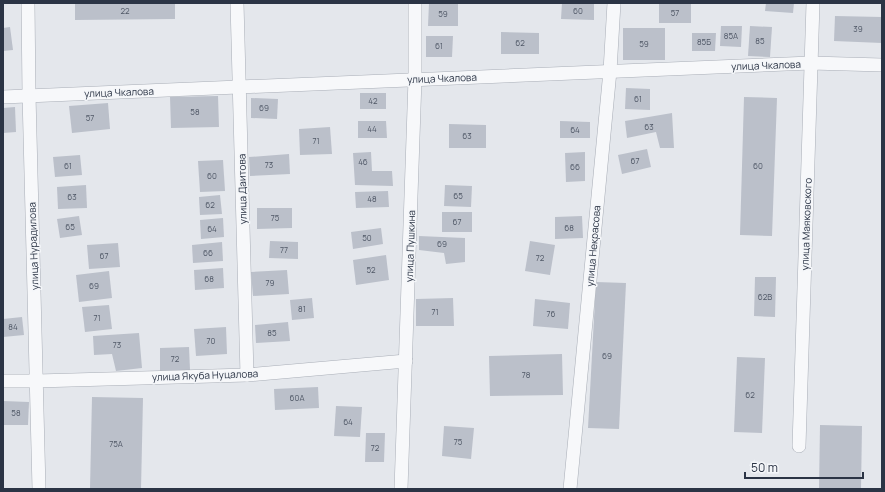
<svg xmlns="http://www.w3.org/2000/svg" width="885" height="492" font-family="Manrope,sans-serif">
<rect width="100%" height="100%" fill="#e4e7ec"/>
<!-- building -->
<g fill="#bbc0ca">
<path d="M 75,3 L 175,3 L 175,19 L 75,20 Z"/>
<path d="M 429,3 L 458,3 L 458,26 L 428,26 Z"/>
<path d="M 562,3 L 594,3 L 594,20 L 561,19 Z"/>
<rect x="659" y="3" width="32" height="20"/>
<path d="M 766,3 L 794,3 L 793,13 L 765,11 Z"/>
<path d="M 835,16 L 882,17 L 882,43 L 834,41 Z"/>
<path d="M 721,26 L 742,26 L 741,47 L 720,46 Z"/>
<path d="M 750,26 L 772,27 L 770,57 L 748,56 Z"/>
<path d="M 10,27 L 13,50 L 3,51 L 3,28 Z"/>
<rect x="623" y="28" width="42" height="32"/>
<path d="M 501,32 L 539,33 L 539,54 L 501,54 Z"/>
<path d="M 692,33 L 716,33 L 715,51 L 692,51 Z"/>
<path d="M 426,36 L 453,36 L 452,57 L 426,57 Z"/>
<path d="M 626,88 L 650,89 L 650,110 L 625,109 Z"/>
<rect x="360" y="93" width="26" height="16"/>
<path d="M 218,96 L 219,127 L 171,128 L 170,97 Z"/>
<path d="M 744,97 L 777,98 L 772,236 L 740,235 Z"/>
<path d="M 251,98 L 278,99 L 277,119 L 251,118 Z"/>
<path d="M 108,103 L 110,129 L 72,133 L 69,106 Z"/>
<path d="M 15,107 L 16,132 L 3,133 L 3,108 Z"/>
<path d="M 672,113 L 674,148 L 660,148 L 656,132 L 627,138 L 625,121 Z"/>
<path d="M 358,121 L 386,121 L 387,138 L 358,138 Z"/>
<path d="M 560,121 L 590,122 L 590,138 L 560,138 Z"/>
<path d="M 449,124 L 486,125 L 486,148 L 449,148 Z"/>
<path d="M 330,127 L 332,154 L 300,155 L 299,129 Z"/>
<path d="M 647,149 L 651,167 L 622,174 L 618,155 Z"/>
<path d="M 371,152 L 372,171 L 392,171 L 393,186 L 355,185 L 353,153 Z"/>
<path d="M 585,152 L 585,181 L 566,182 L 565,153 Z"/>
<path d="M 289,154 L 290,174 L 250,176 L 249,157 Z"/>
<path d="M 80,155 L 82,175 L 55,177 L 53,157 Z"/>
<path d="M 223,160 L 225,191 L 200,192 L 198,161 Z"/>
<path d="M 86,185 L 87,208 L 58,209 L 57,187 Z"/>
<path d="M 445,185 L 472,186 L 471,207 L 444,206 Z"/>
<path d="M 388,191 L 389,207 L 356,208 L 355,192 Z"/>
<path d="M 220,195 L 222,214 L 200,215 L 199,197 Z"/>
<path d="M 257,208 L 292,208 L 292,228 L 257,229 Z"/>
<rect x="442" y="212" width="30" height="20"/>
<path d="M 79,216 L 82,235 L 60,238 L 57,219 Z"/>
<path d="M 582,216 L 583,238 L 555,239 L 555,217 Z"/>
<path d="M 223,218 L 224,237 L 201,239 L 200,220 Z"/>
<path d="M 381,228 L 383,244 L 353,249 L 351,232 Z"/>
<path d="M 419,236 L 465,238 L 465,262 L 446,264 L 444,253 L 419,250 Z"/>
<path d="M 270,241 L 298,242 L 298,259 L 269,258 Z"/>
<path d="M 530,241 L 555,245 L 550,275 L 525,271 Z"/>
<path d="M 222,242 L 223,261 L 193,263 L 192,245 Z"/>
<path d="M 118,243 L 120,267 L 89,269 L 87,245 Z"/>
<path d="M 386,255 L 389,280 L 356,285 L 353,260 Z"/>
<path d="M 223,268 L 224,288 L 195,290 L 194,270 Z"/>
<path d="M 287,270 L 289,294 L 253,296 L 251,272 Z"/>
<path d="M 109,271 L 112,298 L 79,302 L 76,275 Z"/>
<path d="M 755,277 L 776,277 L 775,317 L 754,316 Z"/>
<path d="M 596,282 L 626,283 L 619,429 L 588,428 Z"/>
<path d="M 312,298 L 314,318 L 292,320 L 290,300 Z"/>
<path d="M 453,298 L 454,326 L 416,326 L 416,299 Z"/>
<path d="M 535,299 L 570,303 L 568,329 L 533,326 Z"/>
<path d="M 109,305 L 112,329 L 85,332 L 82,307 Z"/>
<path d="M 22,317 L 24,335 L 3,337 L 3,319 Z"/>
<path d="M 288,322 L 290,341 L 256,343 L 255,325 Z"/>
<path d="M 226,327 L 227,354 L 196,356 L 194,329 Z"/>
<path d="M 139,333 L 142,368 L 116,371 L 112,354 L 94,355 L 93,336 Z"/>
<path d="M 189,347 L 190,370 L 160,371 L 160,348 Z"/>
<path d="M 562,354 L 563,395 L 490,396 L 489,356 Z"/>
<path d="M 737,357 L 765,358 L 762,433 L 734,432 Z"/>
<path d="M 318,387 L 319,408 L 275,410 L 274,389 Z"/>
<path d="M 92,397 L 143,398 L 141,489 L 90,489 Z"/>
<path d="M 3,401 L 29,402 L 28,425 L 3,425 Z"/>
<path d="M 336,406 L 362,407 L 360,437 L 334,436 Z"/>
<path d="M 820,425 L 862,426 L 861,489 L 819,489 Z"/>
<path d="M 444,426 L 474,428 L 471,459 L 442,456 Z"/>
<path d="M 366,433 L 385,433 L 384,462 L 365,462 Z"/>
</g>
<g fill="none" stroke-linecap="round" stroke-linejoin="round">
<defs>
<g id="street">
<path d="M 28,3 L 29,95 L 39,489"/>
<path d="M 237,3 L 247,375"/>
<path d="M 3,97 L 811,63 L 882,65"/>
<path d="M 3,381 L 37,381 L 247,375 L 406,361"/>
<path d="M 799,446 L 813,3"/>
<path d="M 401,489 L 415,79 L 415,3"/>
<path d="M 570,489 L 610,71 L 614,3"/>
</g>
</defs>
<!-- street casing -->
<use href="#street" stroke="#a9aeb7" stroke-width="14"/>
<!-- street -->
<use href="#street" stroke="#f7f8fa" stroke-width="13"/>
</g>
<g text-anchor="middle" stroke-width="3" stroke-linejoin="round" paint-order="stroke">
<!-- number labels -->
<g font-size="8" fill="#4f5766">
<text x="125" y="14">22</text>
<text x="578" y="14">60</text>
<text x="675" y="16">57</text>
<text x="443" y="17">59</text>
<text x="858" y="32">39</text>
<text x="731" y="39">85А</text>
<text x="760" y="44">85</text>
<text x="704" y="45">85Б</text>
<text x="520" y="46">62</text>
<text x="644" y="47">59</text>
<text x="439" y="49">61</text>
<text x="638" y="102">61</text>
<text x="373" y="104">42</text>
<text x="264" y="111">69</text>
<text x="195" y="115">58</text>
<text x="90" y="121">57</text>
<text x="649" y="130">63</text>
<text x="372" y="132">44</text>
<text x="575" y="133">64</text>
<text x="467" y="139">63</text>
<text x="316" y="144">71</text>
<text x="635" y="164">67</text>
<text x="363" y="165">46</text>
<text x="269" y="168">73</text>
<text x="68" y="169">61</text>
<text x="758" y="169">60</text>
<text x="575" y="170">66</text>
<text x="212" y="179">60</text>
<text x="458" y="199">65</text>
<text x="72" y="200">63</text>
<text x="372" y="202">48</text>
<text x="210" y="208">62</text>
<text x="275" y="221">75</text>
<text x="457" y="225">67</text>
<text x="70" y="230">65</text>
<text x="569" y="231">68</text>
<text x="212" y="232">64</text>
<text x="367" y="241">50</text>
<text x="442" y="247">69</text>
<text x="284" y="253">77</text>
<text x="208" y="256">66</text>
<text x="104" y="259">67</text>
<text x="540" y="261">72</text>
<text x="371" y="273">52</text>
<text x="209" y="282">68</text>
<text x="270" y="286">79</text>
<text x="94" y="289">69</text>
<text x="765" y="300">62В</text>
<text x="302" y="312">81</text>
<text x="435" y="315">71</text>
<text x="551" y="317">76</text>
<text x="97" y="321">71</text>
<text x="13" y="330">84</text>
<text x="272" y="336">85</text>
<text x="211" y="344">70</text>
<text x="117" y="348">73</text>
<text x="607" y="359">69</text>
<text x="175" y="362">72</text>
<text x="526" y="378">78</text>
<text x="750" y="398">62</text>
<text x="297" y="401">60А</text>
<text x="16" y="416">58</text>
<text x="348" y="425">64</text>
<text x="458" y="445">75</text>
<text x="116" y="447">75А</text>
<text x="375" y="451">72</text>
</g>
<!-- street labels -->
<g font-size="10" fill="#2b3445" stroke="#f4f6f9">
<text transform="translate(766 65) rotate(-2)" y="4">улица Чкалова</text>
<text transform="translate(442 78) rotate(-2)" y="4">улица Чкалова</text>
<text transform="translate(119 92) rotate(-2)" y="4">улица Чкалова</text>
<text transform="translate(242 189) rotate(-91)" y="4">улица Даитова</text>
<text transform="translate(806 224) rotate(-88)" y="4">улица Маяковского</text>
<text transform="translate(33 246) rotate(-92)" y="4">улица Нурадилова</text>
<text transform="translate(410 246) rotate(-88)" y="4">улица Пушкина</text>
<text transform="translate(593 246) rotate(-85)" y="4">улица Некрасова</text>
<text transform="translate(205 375) rotate(-2)" y="4">улица Якуба Нуцалова</text>
</g>
</g>
<!-- border -->
<rect width="885" height="492" fill="none" stroke="#2b3445" stroke-width="8"/>
<!-- scale -->
<path d="M745 472v6h118v-6" fill="none" stroke="#2b3445" stroke-width="2"/>
<text x="751" y="472" font-size="12" fill="#2b3445" stroke="#f4f6f9" stroke-width="3" paint-order="stroke">50 m</text>
</svg>
